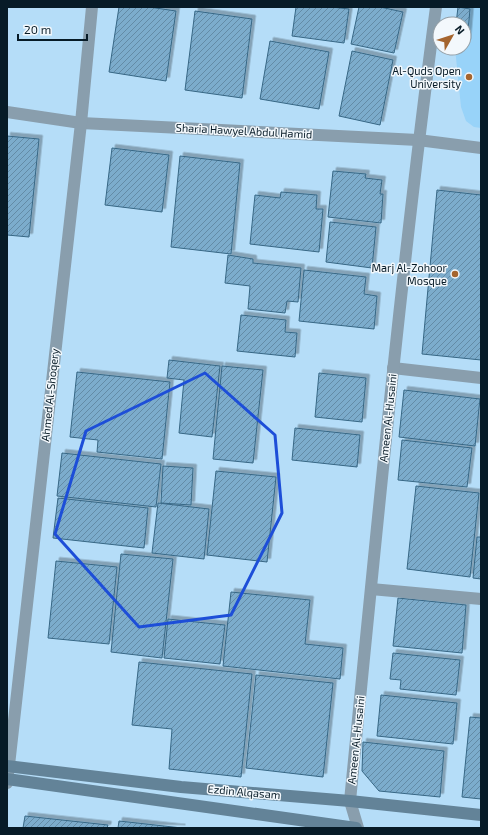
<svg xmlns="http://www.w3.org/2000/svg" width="488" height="835" font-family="'Exo 2',sans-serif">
<defs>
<pattern id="building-hatch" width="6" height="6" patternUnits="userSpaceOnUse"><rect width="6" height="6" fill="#7baccc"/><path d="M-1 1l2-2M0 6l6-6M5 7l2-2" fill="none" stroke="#638ba6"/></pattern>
<filter id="shadow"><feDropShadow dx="3.5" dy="-3.5" stdDeviation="0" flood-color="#0004"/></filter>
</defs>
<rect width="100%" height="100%" fill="#b5ddf8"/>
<!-- built -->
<path fill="#98d3f9" d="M 458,7 L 481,7 L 481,128 L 474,127 L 466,121 L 461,107 L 455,48 L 464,48 L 464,24 L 456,24 Z"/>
<!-- building -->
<g fill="url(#building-hatch)" stroke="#376785" filter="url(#shadow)">
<path d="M 119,7 L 149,7 L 176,11 L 166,81 L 109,72 Z"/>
<path d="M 296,7 L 332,7 L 349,9 L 344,43 L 292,36 Z"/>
<path d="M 359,7 L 380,7 L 403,12 L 394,53 L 351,44 Z"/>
<path d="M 458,7 L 470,9 L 467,43 L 464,43 L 464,24 L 456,24 Z"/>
<path d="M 195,11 L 252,19 L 242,98 L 185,90 Z"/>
<path d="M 270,41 L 329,52 L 319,109 L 260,99 Z"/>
<path d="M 352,51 L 393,60 L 380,125 L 339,116 Z"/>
<path d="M 7,136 L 39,139 L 29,237 L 7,235 Z"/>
<path d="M 112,148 L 169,155 L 162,212 L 105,205 Z"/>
<path d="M 180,156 L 240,163 L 231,254 L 171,247 Z"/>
<path d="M 333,171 L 366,174 L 365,178 L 382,180 L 380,194 L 383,194 L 381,223 L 328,217 Z"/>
<path d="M 437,190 L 481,195 L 481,360 L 422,354 Z"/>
<path d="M 281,192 L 317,195 L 316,209 L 323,209 L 319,252 L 250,244 L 255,195 L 280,198 Z"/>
<path d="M 330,222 L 376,227 L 372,268 L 326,262 Z"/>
<path d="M 228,255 L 253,259 L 253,263 L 301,268 L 298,302 L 287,301 L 285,313 L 248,309 L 250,286 L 225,283 Z"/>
<path d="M 304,270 L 366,277 L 364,294 L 377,296 L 374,329 L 299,321 Z"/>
<path d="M 241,315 L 286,320 L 285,332 L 297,333 L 295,357 L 237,351 Z"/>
<path d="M 169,360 L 220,366 L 212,437 L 179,433 L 184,380 L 167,378 Z"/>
<path d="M 222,366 L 263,370 L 253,463 L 213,459 Z"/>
<path d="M 77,372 L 170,382 L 162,459 L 97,452 L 98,440 L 70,437 Z"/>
<path d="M 319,373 L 366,378 L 362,422 L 315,417 Z"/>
<path d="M 404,390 L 480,399 L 475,446 L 399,437 Z"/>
<path d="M 295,428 L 360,435 L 357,467 L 292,460 Z"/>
<path d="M 402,440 L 472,448 L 467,487 L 398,480 Z"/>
<path d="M 62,453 L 161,464 L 156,507 L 57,496 Z"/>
<path d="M 163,466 L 193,468 L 191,505 L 161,503 Z"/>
<path d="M 216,471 L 276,477 L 267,562 L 207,555 Z"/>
<path d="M 416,486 L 479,493 L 470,577 L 407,569 Z"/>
<path d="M 58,498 L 148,508 L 144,548 L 53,538 Z"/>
<path d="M 158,503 L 209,509 L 204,559 L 152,553 Z"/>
<path d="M 477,537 L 481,537 L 481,579 L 473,578 Z"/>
<path d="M 121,554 L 173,559 L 162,658 L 111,652 Z"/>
<path d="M 56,561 L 117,567 L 109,644 L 48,638 Z"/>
<path d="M 231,592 L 310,600 L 305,644 L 343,648 L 340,679 L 223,666 Z"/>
<path d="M 398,598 L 466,605 L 462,653 L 393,646 Z"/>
<path d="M 168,619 L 225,625 L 220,664 L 164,658 Z"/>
<path d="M 393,653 L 460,660 L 456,695 L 400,689 L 401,680 L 390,679 Z"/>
<path d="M 139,662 L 252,674 L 241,777 L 169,769 L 172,729 L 132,725 Z"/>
<path d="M 256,675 L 333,683 L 323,777 L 246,768 Z"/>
<path d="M 381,695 L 457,703 L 453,744 L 377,736 Z"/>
<path d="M 470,717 L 481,718 L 481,799 L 462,797 Z"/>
<path d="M 363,742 L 444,751 L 440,797 L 379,791 L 362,771 Z"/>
<path d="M 25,816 L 108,825 L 107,828 L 23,828 Z"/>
<path d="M 119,821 L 182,828 L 118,828 Z"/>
</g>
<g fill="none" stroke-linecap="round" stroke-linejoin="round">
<!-- minor -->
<g stroke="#899ead" stroke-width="12">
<path d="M 7,112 L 81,123 L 418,140 L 481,148"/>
<path d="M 393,368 L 481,378"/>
<path d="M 371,589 L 481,599"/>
<path d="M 7,783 L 81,123 L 92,7"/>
<path d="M 358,828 L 350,801 C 376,536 401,271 436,7"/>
</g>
<!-- secondary -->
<g stroke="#638398" stroke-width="12">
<path d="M 7,766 L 181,787 L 350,801 L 481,815"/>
<path d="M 7,779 L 356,828"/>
</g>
</g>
<!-- marked area -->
<path fill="none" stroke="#1d4ed8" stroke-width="3" stroke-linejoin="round" d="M 205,373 L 275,435 L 282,513 L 231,615 L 139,627 L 55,534 L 86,431 Z"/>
<!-- markers -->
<g fill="#a5652f" stroke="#f3f8fc" stroke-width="1.5">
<circle cx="469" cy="77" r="4"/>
<circle cx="455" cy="274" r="4"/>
</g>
<g text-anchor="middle" stroke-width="3" stroke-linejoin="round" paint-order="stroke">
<!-- poi labels -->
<g font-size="11" fill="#071b27" stroke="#f3f8fc" text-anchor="end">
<text x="461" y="75">Al-Quds Open<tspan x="461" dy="13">University</tspan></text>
<text x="447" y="272">Marj Al-Zohoor<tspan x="447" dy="13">Mosque</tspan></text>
</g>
<!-- street labels -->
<g font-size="11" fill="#071b27" stroke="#f3f8fc">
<text transform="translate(244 131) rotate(3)" y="4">Sharia Hawyel Abdul Hamid</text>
<text transform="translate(50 395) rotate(-84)" y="4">Ahmed Al-Shoqery</text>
<text transform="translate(388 418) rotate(-84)" y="4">Ameen Al-Husaini</text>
<text transform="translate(356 740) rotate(-84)" y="4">Ameen Al-Husaini</text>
<text transform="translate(244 792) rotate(5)" y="4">Ezdin Alqasam</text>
</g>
</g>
<!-- border -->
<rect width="488" height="835" fill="none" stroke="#071b27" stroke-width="16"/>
<!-- north arrow -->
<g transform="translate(452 36) rotate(51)"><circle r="19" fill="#f3f8fc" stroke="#95a0a7"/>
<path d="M0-3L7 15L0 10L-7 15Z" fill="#a5652f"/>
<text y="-6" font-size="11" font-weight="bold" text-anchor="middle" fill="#071b27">N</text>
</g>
<!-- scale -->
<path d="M18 34v6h69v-6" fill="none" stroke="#071b27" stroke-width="2"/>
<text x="24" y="34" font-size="12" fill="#071b27" stroke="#f3f8fc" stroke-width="3" paint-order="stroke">20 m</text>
</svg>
